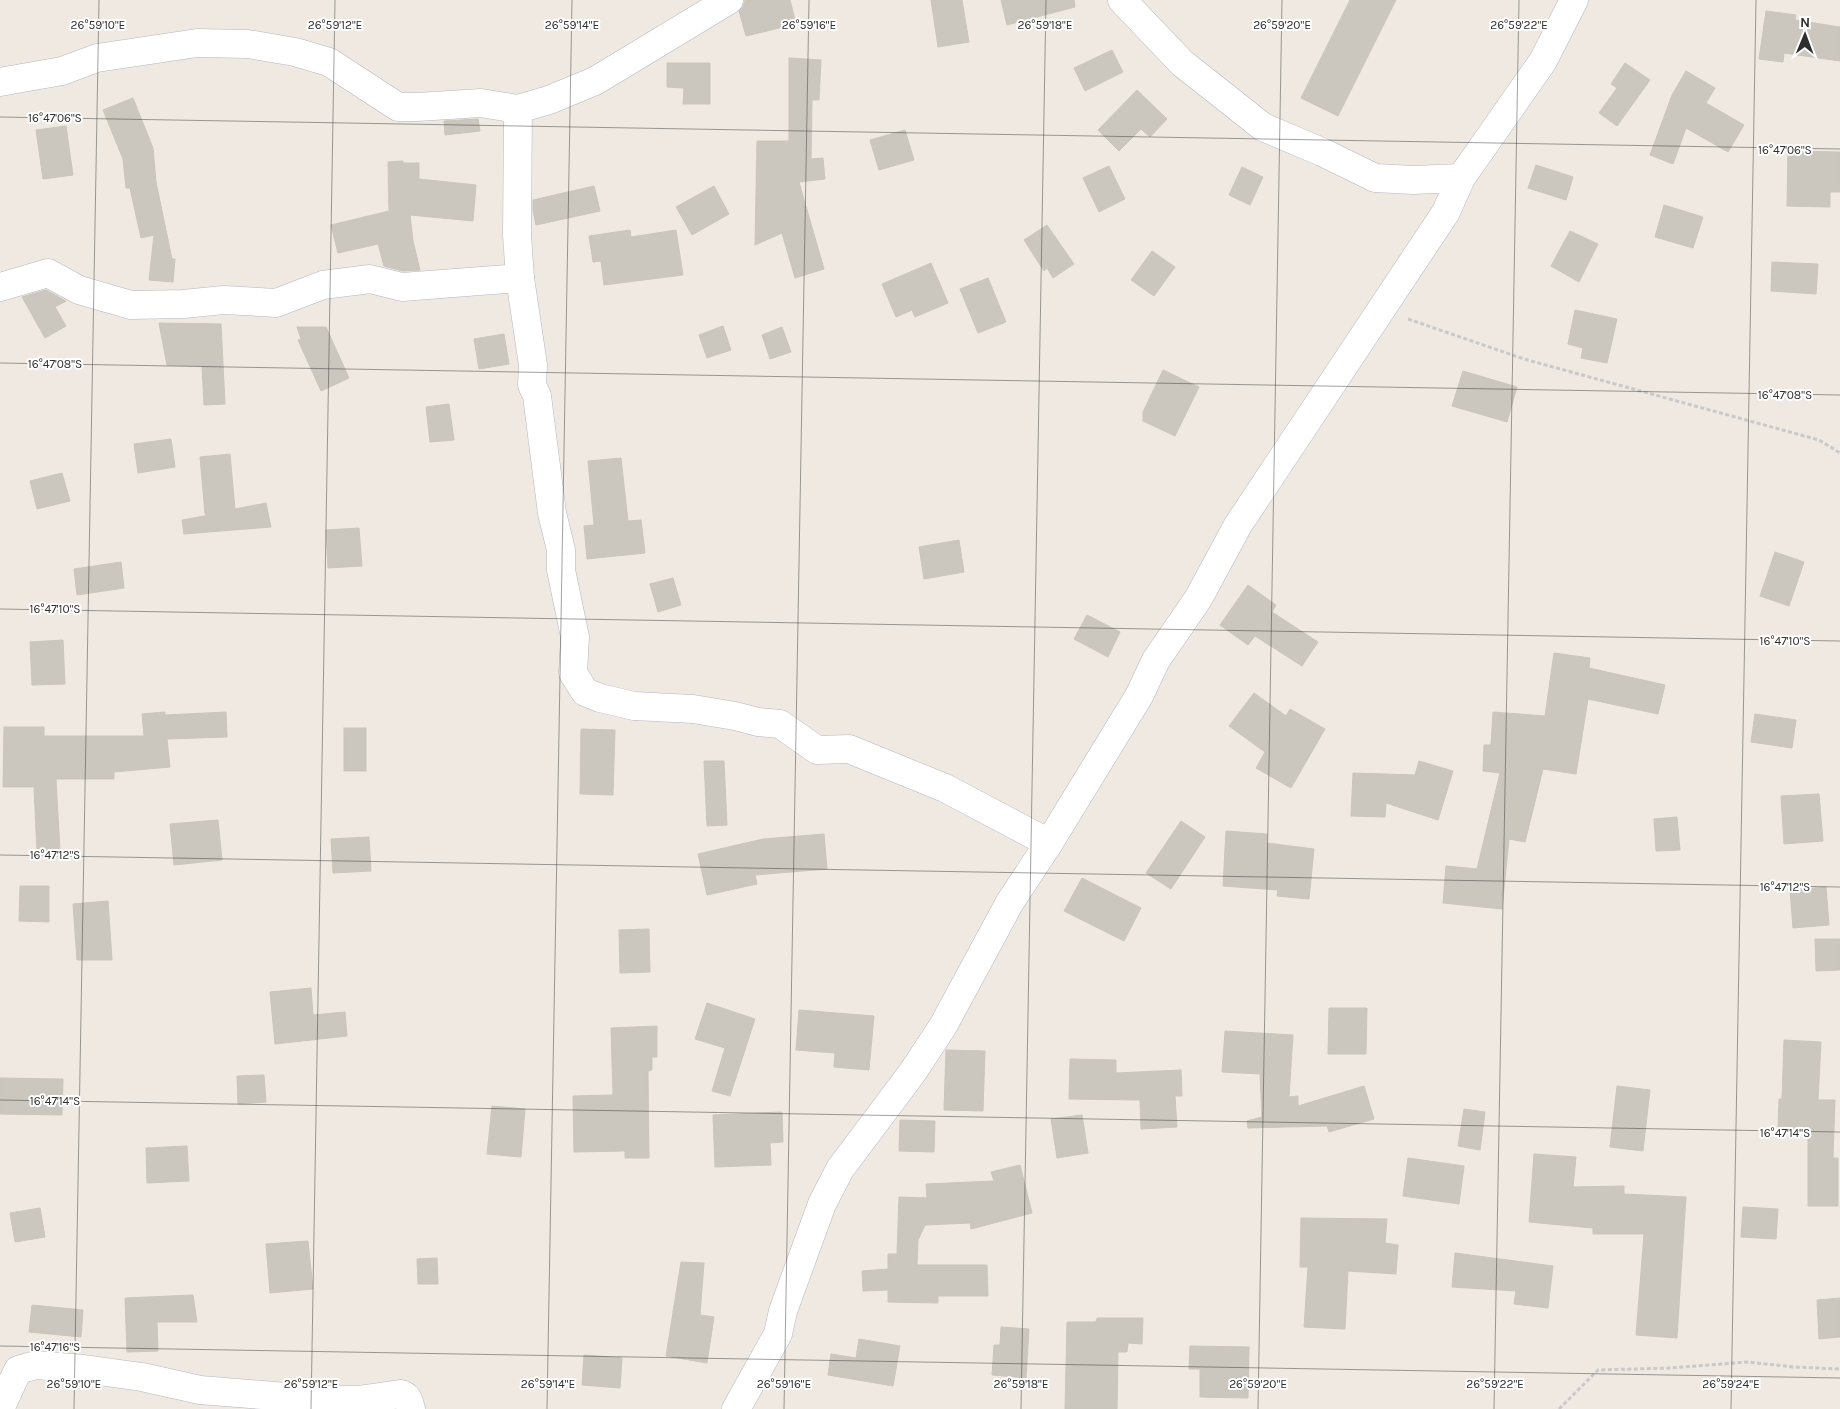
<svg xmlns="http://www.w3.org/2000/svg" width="1840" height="1409" font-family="Karla,sans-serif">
<rect width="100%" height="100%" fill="#efe9e1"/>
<!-- building -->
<g fill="#cbc7bf" stroke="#cbc5ba">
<path d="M 745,0 L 790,0 L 796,24 L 746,36 L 739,11 L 743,7 Z"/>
<path d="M 931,0 L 962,0 L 969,42 L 938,47 Z"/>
<path d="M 1001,0 L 1074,0 L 1075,7 L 1007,25 Z"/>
<path d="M 1350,0 L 1396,0 L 1338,116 L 1301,98 Z"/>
<path d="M 1766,11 L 1796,15 L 1795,20 L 1840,27 L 1840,61 L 1784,53 L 1783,62 L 1759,59 Z"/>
<path d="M 1112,50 L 1123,72 L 1085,91 L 1074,68 Z"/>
<path d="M 789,58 L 821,60 L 819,100 L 812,100 L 811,159 L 823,158 L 825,179 L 799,182 L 824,269 L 795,278 L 782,233 L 755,245 L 757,141 L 789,141 Z"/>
<path d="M 667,63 L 710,63 L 710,104 L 683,104 L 684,88 L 667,87 Z"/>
<path d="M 1625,63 L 1650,80 L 1617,126 L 1599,113 L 1617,88 L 1611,84 Z"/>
<path d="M 1686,71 L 1715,88 L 1706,103 L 1744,125 L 1728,152 L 1686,128 L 1673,164 L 1650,155 L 1672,95 Z"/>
<path d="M 1137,90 L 1167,119 L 1150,137 L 1141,129 L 1119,151 L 1098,130 Z"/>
<path d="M 133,98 L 153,148 L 156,182 L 172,259 L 175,259 L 173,282 L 149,280 L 154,235 L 141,238 L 130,188 L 126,188 L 123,159 L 103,110 Z"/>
<path d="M 478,119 L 480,131 L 445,135 L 444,121 Z"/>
<path d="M 66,126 L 73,175 L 43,179 L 36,130 Z"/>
<path d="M 905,130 L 914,160 L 879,170 L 870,140 Z"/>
<path d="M 1788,151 L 1840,152 L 1840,192 L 1830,192 L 1830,207 L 1787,206 Z"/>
<path d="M 403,161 L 403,163 L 419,163 L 419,179 L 476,185 L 473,221 L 410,215 L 413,241 L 420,270 L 403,271 L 384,266 L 378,244 L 338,253 L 331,225 L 389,211 L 388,162 Z"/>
<path d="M 1536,165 L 1573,177 L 1566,200 L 1528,188 Z"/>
<path d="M 1109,166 L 1125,199 L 1099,212 L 1083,178 Z"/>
<path d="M 1242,167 L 1263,177 L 1250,205 L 1229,195 Z"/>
<path d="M 594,186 L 600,211 L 536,225 L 533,210 L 533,200 Z"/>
<path d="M 714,186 L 729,214 L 692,235 L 676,207 Z"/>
<path d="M 1664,205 L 1703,217 L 1693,248 L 1655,237 Z"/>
<path d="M 1047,225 L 1074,264 L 1053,278 L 1047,268 L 1044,271 L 1024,240 Z"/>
<path d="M 630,230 L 631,237 L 676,230 L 683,275 L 604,285 L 601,261 L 593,262 L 589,236 Z"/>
<path d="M 1570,231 L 1598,244 L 1579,282 L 1551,266 Z"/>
<path d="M 1152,251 L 1175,267 L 1154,296 L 1131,280 Z"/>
<path d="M 1772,262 L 1818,264 L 1816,294 L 1771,291 Z"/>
<path d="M 931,263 L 948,303 L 915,317 L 912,310 L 896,317 L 882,284 Z"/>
<path d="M 988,278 L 1006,322 L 978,333 L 960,289 Z"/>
<path d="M 46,290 L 66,301 L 55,307 L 66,326 L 45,338 L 22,297 Z"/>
<path d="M 1575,310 L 1617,319 L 1607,363 L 1581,358 L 1583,348 L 1568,344 Z"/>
<path d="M 159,323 L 221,324 L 225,404 L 204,405 L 202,366 L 167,365 Z"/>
<path d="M 723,326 L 731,350 L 707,358 L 699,335 Z"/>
<path d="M 297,327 L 326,327 L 349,378 L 321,391 L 298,340 L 301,339 Z"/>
<path d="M 782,327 L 791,352 L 770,359 L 762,335 Z"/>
<path d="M 504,334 L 509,364 L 479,369 L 474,339 Z"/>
<path d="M 1163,370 L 1199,387 L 1175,436 L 1143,421 L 1143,412 Z"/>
<path d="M 1463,371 L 1517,387 L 1507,422 L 1452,406 Z"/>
<path d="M 449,404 L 454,440 L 430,442 L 426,407 Z"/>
<path d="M 171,439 L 175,467 L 138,473 L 134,444 Z"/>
<path d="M 230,454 L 235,509 L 266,503 L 271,527 L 184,534 L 182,520 L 210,515 L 205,514 L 200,457 Z"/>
<path d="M 621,458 L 628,521 L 641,520 L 645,553 L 587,559 L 584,526 L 594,525 L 588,461 Z"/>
<path d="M 62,473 L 70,501 L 37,509 L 30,481 Z"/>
<path d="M 359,528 L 362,566 L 328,568 L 326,530 Z"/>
<path d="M 959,540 L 964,572 L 924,579 L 919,547 Z"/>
<path d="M 1775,552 L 1804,562 L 1789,606 L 1760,596 Z"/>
<path d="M 121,562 L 124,588 L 77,595 L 74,569 Z"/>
<path d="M 673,578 L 681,605 L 658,612 L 650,584 Z"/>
<path d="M 1248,585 L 1276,605 L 1272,612 L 1318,642 L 1302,666 L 1255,636 L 1248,645 L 1220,625 Z"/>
<path d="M 1087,615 L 1120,632 L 1108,657 L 1074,639 Z"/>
<path d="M 63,640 L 65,684 L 32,685 L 30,642 Z"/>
<path d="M 1554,653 L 1590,658 L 1589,668 L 1665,685 L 1658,714 L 1588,699 L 1576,774 L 1543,769 L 1525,842 L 1509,839 L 1502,909 L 1443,903 L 1446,866 L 1477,869 L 1500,773 L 1483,771 L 1484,745 L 1491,745 L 1493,712 L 1545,716 Z"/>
<path d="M 1254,693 L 1286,716 L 1290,709 L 1325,729 L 1291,788 L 1256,768 L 1265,752 L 1229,726 Z"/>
<path d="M 165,712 L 165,715 L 226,712 L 227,737 L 167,739 L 170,767 L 114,772 L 114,779 L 56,779 L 60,851 L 37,852 L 34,787 L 3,787 L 4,727 L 44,727 L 44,736 L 144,736 L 142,714 Z"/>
<path d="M 1755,714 L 1796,720 L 1792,748 L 1751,742 Z"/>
<rect x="344" y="728" width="22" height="43"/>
<path d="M 581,729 L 615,730 L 613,795 L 580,794 Z"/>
<path d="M 704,761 L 724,761 L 727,825 L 707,826 Z"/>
<path d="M 1419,761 L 1453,771 L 1438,820 L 1386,803 L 1385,817 L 1351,816 L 1353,773 L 1415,775 Z"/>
<path d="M 1819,794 L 1823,841 L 1784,844 L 1781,796 Z"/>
<path d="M 1677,817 L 1680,850 L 1656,851 L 1654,819 Z"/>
<path d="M 218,820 L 222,860 L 174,865 L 170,824 Z"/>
<path d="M 1181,821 L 1205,837 L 1171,889 L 1146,873 Z"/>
<path d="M 1226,831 L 1267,834 L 1267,843 L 1314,849 L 1309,899 L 1277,896 L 1278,890 L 1223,886 Z"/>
<path d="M 824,834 L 827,869 L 755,875 L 757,884 L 707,895 L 698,854 L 763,839 Z"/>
<path d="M 369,837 L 371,871 L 333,873 L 331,839 Z"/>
<path d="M 1082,878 L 1141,908 L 1124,941 L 1064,911 Z"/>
<path d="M 20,886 L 49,886 L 49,922 L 19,921 Z"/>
<path d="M 1826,887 L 1829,925 L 1793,928 L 1790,890 Z"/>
<path d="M 108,901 L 112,960 L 77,960 L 73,904 Z"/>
<path d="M 649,929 L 650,972 L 620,973 L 619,930 Z"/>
<path d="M 1815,939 L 1840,939 L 1840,970 L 1816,971 Z"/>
<path d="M 311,988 L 313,1015 L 345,1012 L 347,1036 L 275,1044 L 270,992 Z"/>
<path d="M 707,1003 L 755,1019 L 730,1096 L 712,1091 L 725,1048 L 695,1039 Z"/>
<path d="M 1329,1008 L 1367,1008 L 1366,1054 L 1328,1054 Z"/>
<path d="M 799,1010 L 874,1016 L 869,1070 L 834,1067 L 835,1053 L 796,1050 Z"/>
<path d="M 657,1026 L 657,1057 L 652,1057 L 652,1070 L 648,1071 L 649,1158 L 625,1158 L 625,1151 L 574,1152 L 573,1096 L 613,1095 L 611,1028 Z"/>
<path d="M 1225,1031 L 1293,1035 L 1289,1097 L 1298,1096 L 1298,1106 L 1364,1086 L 1374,1119 L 1329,1132 L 1327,1126 L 1248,1128 L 1247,1121 L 1262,1117 L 1260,1074 L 1222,1072 Z"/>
<path d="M 1784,1040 L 1821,1042 L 1818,1100 L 1835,1100 L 1833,1158 L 1838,1158 L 1838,1206 L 1808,1206 L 1808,1131 L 1778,1130 L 1779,1099 L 1782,1099 Z"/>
<path d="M 946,1050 L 985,1051 L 983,1111 L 944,1110 Z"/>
<path d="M 1070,1059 L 1116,1060 L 1116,1073 L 1181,1070 L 1182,1096 L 1175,1096 L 1177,1127 L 1141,1129 L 1140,1100 L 1069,1099 Z"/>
<path d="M 264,1075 L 266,1102 L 238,1104 L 237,1076 Z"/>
<path d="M 0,1078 L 63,1079 L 62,1115 L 0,1114 Z"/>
<path d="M 1617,1086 L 1650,1090 L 1643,1151 L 1610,1147 Z"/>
<path d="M 492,1106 L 525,1109 L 521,1157 L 487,1154 Z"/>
<path d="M 1464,1109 L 1485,1112 L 1480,1150 L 1458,1146 Z"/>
<path d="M 782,1112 L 783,1142 L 770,1143 L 771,1165 L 715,1167 L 713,1115 Z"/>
<path d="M 1082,1115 L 1088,1153 L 1057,1158 L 1051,1119 Z"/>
<path d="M 900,1120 L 935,1121 L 934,1152 L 899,1151 Z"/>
<path d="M 187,1146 L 189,1181 L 147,1183 L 146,1148 Z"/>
<path d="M 1534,1154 L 1576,1157 L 1573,1187 L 1624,1186 L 1624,1194 L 1686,1197 L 1677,1338 L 1636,1335 L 1644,1234 L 1593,1234 L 1593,1228 L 1529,1222 Z"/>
<path d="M 1408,1158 L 1464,1166 L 1459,1204 L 1403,1196 Z"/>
<path d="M 1020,1165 L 1032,1213 L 971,1229 L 970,1223 L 925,1225 L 918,1240 L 917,1265 L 987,1265 L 988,1296 L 938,1296 L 938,1303 L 888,1302 L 888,1290 L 863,1291 L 862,1271 L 888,1269 L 888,1254 L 897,1254 L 899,1197 L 927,1198 L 926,1184 L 994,1181 L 991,1172 Z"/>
<path d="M 1743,1207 L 1778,1209 L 1776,1239 L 1741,1237 Z"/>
<path d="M 40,1208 L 45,1237 L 15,1242 L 10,1213 Z"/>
<path d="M 1301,1218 L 1387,1219 L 1385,1243 L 1398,1245 L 1396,1274 L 1348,1271 L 1345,1329 L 1304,1327 L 1308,1267 L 1300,1267 Z"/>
<path d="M 308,1241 L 313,1289 L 270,1293 L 266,1244 Z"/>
<path d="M 1455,1253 L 1553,1266 L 1548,1308 L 1514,1304 L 1516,1291 L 1452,1287 Z"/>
<path d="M 437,1258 L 438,1284 L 418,1284 L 417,1259 Z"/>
<path d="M 681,1262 L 704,1263 L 700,1315 L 714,1317 L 707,1363 L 666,1356 Z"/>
<path d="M 193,1295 L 197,1322 L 157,1322 L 158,1351 L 127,1352 L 125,1298 Z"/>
<path d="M 1840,1298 L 1840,1337 L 1819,1339 L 1817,1300 Z"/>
<path d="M 32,1305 L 83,1310 L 81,1337 L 29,1332 Z"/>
<path d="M 1097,1318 L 1143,1318 L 1142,1344 L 1128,1343 L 1127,1352 L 1118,1352 L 1117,1409 L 1065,1409 L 1067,1322 L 1096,1322 Z"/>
<path d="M 1001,1327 L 1029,1329 L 1026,1378 L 992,1375 L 994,1345 L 1000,1345 Z"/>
<path d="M 859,1339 L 900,1346 L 893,1386 L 828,1375 L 831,1354 L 856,1358 Z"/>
<path d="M 1190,1346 L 1249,1347 L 1248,1398 L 1200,1397 L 1200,1369 L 1189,1369 Z"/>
<path d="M 584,1355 L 622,1358 L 620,1388 L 582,1385 Z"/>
</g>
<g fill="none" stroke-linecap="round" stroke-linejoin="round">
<defs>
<g id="minor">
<path d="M 1122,0 L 1182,63 L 1263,127 L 1322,152 L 1375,178 L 1413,180 L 1461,178"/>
<path d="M 0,82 L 62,71 L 97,58 L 197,43 L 248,44 L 295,52 L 329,62 L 398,107 L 417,107 L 481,103 L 518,109 L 549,100 L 595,81 L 729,0"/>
<path d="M 518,109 L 517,235 L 520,278 L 533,365 L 532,385 L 537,396 L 552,513 L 561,550 L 561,570 L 575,637 L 573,673 L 585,692 L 600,698 L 634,706 L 693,709 L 735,716 L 758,722 L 780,724 L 817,750 L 849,749 L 945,788 L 1049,843"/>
<path d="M 0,287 L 48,273 L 79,290 L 131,305 L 183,304 L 224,300 L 276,303 L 323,285 L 370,279 L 402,287 L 520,278"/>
<path d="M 0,1409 L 18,1370 L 36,1365 L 84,1369 L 142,1377 L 200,1390 L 324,1400 L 358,1400 L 400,1394 C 408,1395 409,1402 411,1409"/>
<path d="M 736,1409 L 778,1334 L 783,1311 L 822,1204 L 840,1169 L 912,1073 L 943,1026 L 1010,902 L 1049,843 L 1139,696 L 1156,660 L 1198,599 L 1238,525 L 1446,212 L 1461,178 L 1543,61 L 1574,0"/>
</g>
</defs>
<!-- minor casing -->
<use href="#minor" stroke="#b4b7c1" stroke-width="29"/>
<!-- path -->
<g stroke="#c9c9c9" stroke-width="3" stroke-dasharray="4 2.5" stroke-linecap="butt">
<path d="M 1408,319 L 1524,359 L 1819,440 L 1840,453"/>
<path d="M 1559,1409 L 1598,1370 L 1671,1368 L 1748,1362 L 1794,1367 L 1840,1369"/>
</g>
<!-- minor -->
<use href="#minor" stroke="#fff" stroke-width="28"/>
</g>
<!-- ticks -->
<path fill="none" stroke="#2e2e2e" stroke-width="1" stroke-opacity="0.45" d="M 0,117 L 1840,149M 0,363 L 1840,395M 0,609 L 1840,641M 0,855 L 1840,887M 0,1100 L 1840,1132M 0,1346 L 1840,1378M 74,1409 L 99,0M 311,1409 L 335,0M 547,1409 L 572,0M 784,1409 L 809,0M 1021,1409 L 1046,0M 1258,1409 L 1282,0M 1494,1409 L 1519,0M 1731,1409 L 1756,0"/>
<g font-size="12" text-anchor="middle" fill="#2e2e2e" stroke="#fff" stroke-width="4" stroke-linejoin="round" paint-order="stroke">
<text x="98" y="29">26°59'10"E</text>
<text x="335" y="29">26°59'12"E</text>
<text x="572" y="29">26°59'14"E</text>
<text x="809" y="29">26°59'16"E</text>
<text x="1045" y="29">26°59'18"E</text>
<text x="1282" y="29">26°59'20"E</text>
<text x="1519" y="29">26°59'22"E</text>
<text x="55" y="122">16°47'06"S</text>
<text x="1785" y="154">16°47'06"S</text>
<text x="55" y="368">16°47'08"S</text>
<text x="1785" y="399">16°47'08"S</text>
<text x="55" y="613">16°47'10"S</text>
<text x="1785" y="645">16°47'10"S</text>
<text x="55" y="859">16°47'12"S</text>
<text x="1785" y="891">16°47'12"S</text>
<text x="55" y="1105">16°47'14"S</text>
<text x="1785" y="1137">16°47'14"S</text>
<text x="55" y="1351">16°47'16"S</text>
<text x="74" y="1388">26°59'10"E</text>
<text x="311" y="1388">26°59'12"E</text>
<text x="548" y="1388">26°59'14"E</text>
<text x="784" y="1388">26°59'16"E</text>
<text x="1021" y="1388">26°59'18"E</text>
<text x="1258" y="1388">26°59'20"E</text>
<text x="1495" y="1388">26°59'22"E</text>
<text x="1731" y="1388">26°59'24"E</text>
</g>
<!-- north arrow -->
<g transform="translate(1805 35) rotate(1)" stroke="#ffffff" stroke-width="4" paint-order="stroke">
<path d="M0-4L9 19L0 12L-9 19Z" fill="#2e2e2e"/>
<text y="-8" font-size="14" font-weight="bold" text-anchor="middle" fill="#2e2e2e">N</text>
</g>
</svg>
